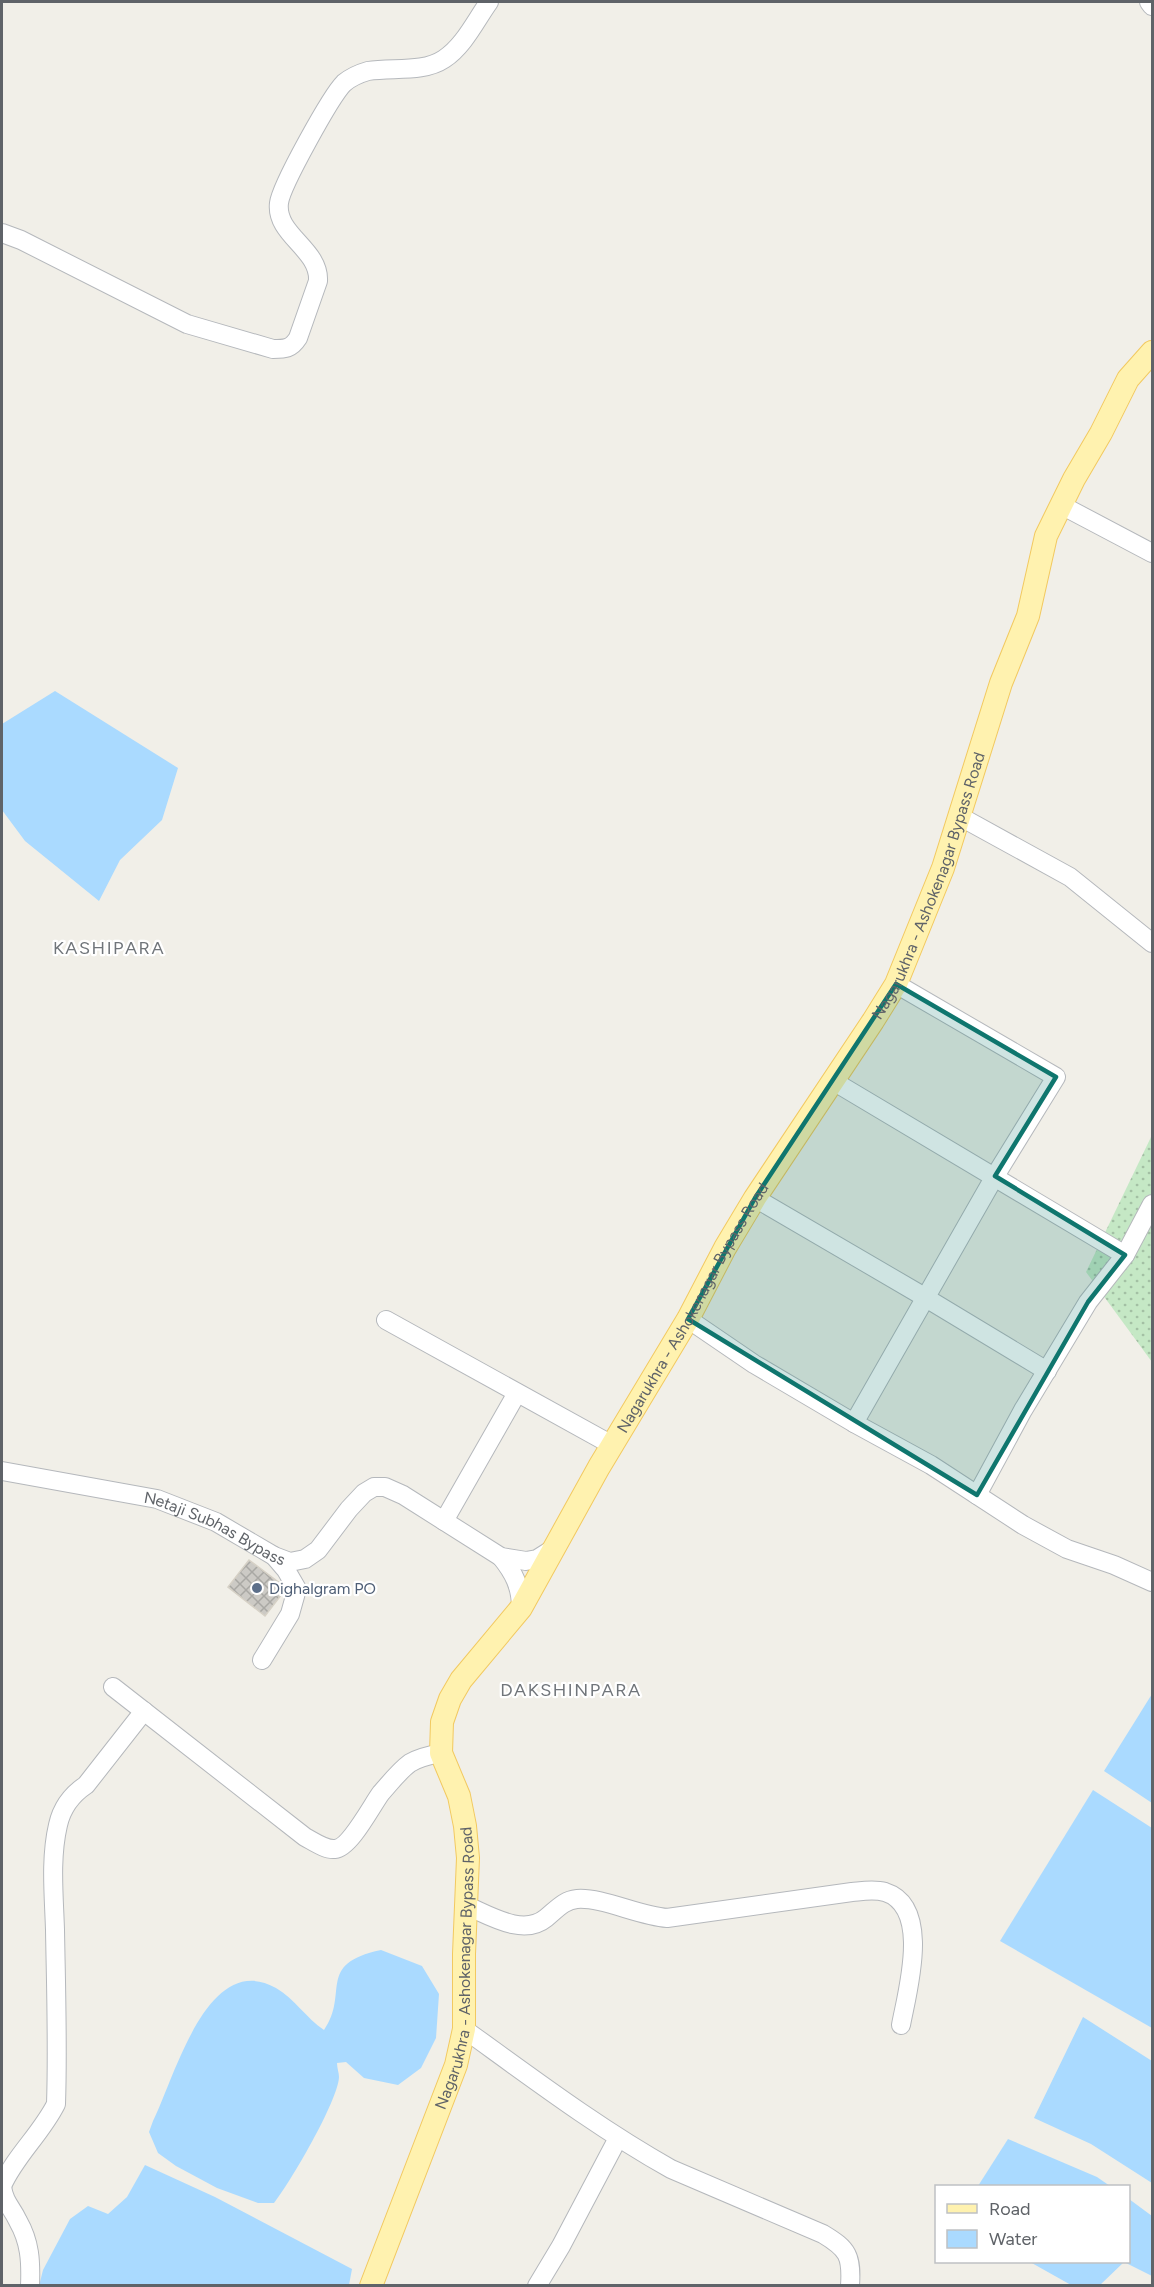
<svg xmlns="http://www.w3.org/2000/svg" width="1154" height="2287" font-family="Figtree,sans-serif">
<defs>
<pattern id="grass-dots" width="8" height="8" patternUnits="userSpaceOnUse" patternTransform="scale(1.5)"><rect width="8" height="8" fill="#c5e8c5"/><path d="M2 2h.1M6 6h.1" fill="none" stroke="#a3c0a4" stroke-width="1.8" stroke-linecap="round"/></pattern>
<pattern id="building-cross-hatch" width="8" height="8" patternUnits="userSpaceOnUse" patternTransform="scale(1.5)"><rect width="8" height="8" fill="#cccac5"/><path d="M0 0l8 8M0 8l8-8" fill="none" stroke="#a9a8a4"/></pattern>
</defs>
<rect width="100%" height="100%" fill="#f1efe8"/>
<!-- grass -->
<path fill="url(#grass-dots)" d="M 1152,1135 L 1152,1362 L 1086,1272 Z"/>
<!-- water -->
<g fill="#aadaff">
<path d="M 55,691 L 178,768 L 162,820 L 120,860 L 99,901 L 25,841 L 2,810 L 2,724 Z"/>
<path d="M 1152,1694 L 1152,1803 L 1104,1771 Z"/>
<path d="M 1093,1790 L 1152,1828 L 1152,2028 L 1000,1941 Z"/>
<path d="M 381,1950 L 422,1966 L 439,1994 L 436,2038 L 421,2068 L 398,2085 L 364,2078 L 346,2062 L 337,2063 C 337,2068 339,2073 339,2077 C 338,2101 290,2183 274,2203 L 258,2203 L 217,2188 L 176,2166 L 158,2153 L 149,2132 L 153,2121 C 174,2080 207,1949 276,1988 C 295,1999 306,2018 324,2030 C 350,1993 315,1964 381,1950 Z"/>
<path d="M 1083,2017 L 1152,2061 L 1152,2183 L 1091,2144 L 1034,2118 Z"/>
<path d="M 1008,2139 L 1097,2177 L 1110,2186 L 978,2186 Z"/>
<path d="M 145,2165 L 215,2197 L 352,2269 L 349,2285 L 39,2286 L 43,2270 L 70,2219 L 88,2206 L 108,2214 L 127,2197 Z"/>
<path d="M 1129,2199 L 1152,2216 L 1152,2276 L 1124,2262 L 1100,2285 L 1071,2285 L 1030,2262 L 1128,2262 Z"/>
</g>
<!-- building -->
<path fill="url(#building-cross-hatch)" stroke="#d6d1c6" stroke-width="1.5" d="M 249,1560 L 281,1584 L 285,1590 L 265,1616 L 228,1587 Z"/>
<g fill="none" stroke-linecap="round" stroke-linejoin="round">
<defs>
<g id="minor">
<path d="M 1149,2 L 1152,6"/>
<path d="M 2,233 L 21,240 L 187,324 L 273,349 C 285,349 291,349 298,338 L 318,281 C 320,249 275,235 279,203 C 281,186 331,96 344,83 C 350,78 361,73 368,71 C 393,67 423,73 444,59 C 464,46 476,20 489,2"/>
<path d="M 1061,505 L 1152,553"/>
<path d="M 959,816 L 1070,877 L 1152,943"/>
<path d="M 833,1081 L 1125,1255"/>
<path d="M 755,1198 L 916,1292 L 1047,1371"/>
<path d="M 688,1319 L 754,1364 L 854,1423 L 931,1465 L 1023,1525 L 1067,1549 L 1114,1565 L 1152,1582"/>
<path d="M 386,1320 L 612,1445"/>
<path d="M 854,1423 L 995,1176 L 1056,1077 L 896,984"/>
<path id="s1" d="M 2,1471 L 157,1499 L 216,1522 L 274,1556 L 290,1562 L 305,1559 L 318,1550 L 349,1509 L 364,1493 L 374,1487 L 385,1487 L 403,1495 L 501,1557 L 526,1561 L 537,1559 L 556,1547"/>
<path d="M 977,1495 L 1023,1410 L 1088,1302 L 1125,1255 L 1152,1204"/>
<path d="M 444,1521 L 517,1393"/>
<path d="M 501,1557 C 514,1573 521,1587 521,1608"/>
<path d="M 262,1660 L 290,1614 L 297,1589 L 286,1570 L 274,1556"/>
<path d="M 113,1687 L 305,1837 C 313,1841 325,1850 335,1849 C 350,1848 372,1805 381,1793 C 390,1783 399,1771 410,1763 C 420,1757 430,1755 441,1753"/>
<path d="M 465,1905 C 489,1915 523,1937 546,1918 C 556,1910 564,1900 577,1899 C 602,1897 639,1916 667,1918 L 852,1892 C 863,1891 874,1889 885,1892 C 932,1907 907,1992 901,2025"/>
<path d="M 464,2029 C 532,2078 598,2128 671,2169 L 823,2234 C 848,2249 852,2256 850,2286"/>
<path d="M 2,2186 C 15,2156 41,2134 56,2104 C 58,2046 56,1988 55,1930 C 54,1896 50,1859 58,1825 C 62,1807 71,1795 86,1785 L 144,1711"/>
<path d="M 2,2187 C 5,2204 11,2206 18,2221 C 30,2242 31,2261 30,2286"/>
<path d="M 537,2286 L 561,2246 L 618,2138"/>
</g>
<g id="major">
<path id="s2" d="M 371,2286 L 456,2065 L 464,2029 L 464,1954 L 468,1858 L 465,1826 L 459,1796 L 441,1753 L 442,1722 L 450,1699 L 461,1680 L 521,1608 L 599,1467 L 688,1319 L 725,1248 L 755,1198 L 873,1021 L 896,984 L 943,868 L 1001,683 L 1028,616 L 1046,536 L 1074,479 L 1101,433 L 1128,379 L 1152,352"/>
</g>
</defs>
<!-- minor casing -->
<use href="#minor" stroke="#b5b8bc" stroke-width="20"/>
<!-- major casing -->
<use href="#major" stroke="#f2c960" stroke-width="24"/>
<!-- minor -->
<use href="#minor" stroke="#fff" stroke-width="18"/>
<!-- major -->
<use href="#major" stroke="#fff2af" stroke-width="22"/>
</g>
<!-- marked area -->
<path fill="#0f766e" fill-opacity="0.2" stroke="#0f766e" stroke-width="4.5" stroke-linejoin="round" d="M 896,984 L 1056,1077 L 995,1176 L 1125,1255 L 1088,1302 L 977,1495 L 688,1319 L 755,1198 Z"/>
<!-- markers -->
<circle fill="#5c6f8a" stroke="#fff" stroke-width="2" cx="257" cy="1588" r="6"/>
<g text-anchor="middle" stroke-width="4.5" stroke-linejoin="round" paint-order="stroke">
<!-- street labels -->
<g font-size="16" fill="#5f6368" stroke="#fff">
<text dy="6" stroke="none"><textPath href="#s2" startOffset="1557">Nagarukhra - Ashokenagar Bypass Road</textPath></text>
<text dy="6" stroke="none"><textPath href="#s2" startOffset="1071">Nagarukhra - Ashokenagar Bypass Road</textPath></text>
<text dy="6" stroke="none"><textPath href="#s1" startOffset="222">Netaji Subhas Bypass</textPath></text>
<text dy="6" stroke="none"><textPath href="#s2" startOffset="333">Nagarukhra - Ashokenagar Bypass Road</textPath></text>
</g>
<!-- service labels -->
<g font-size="16" fill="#4e5e75" stroke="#fff" text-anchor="start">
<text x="269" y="1594">Dighalgram PO</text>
</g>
<!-- neighbourhood labels -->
<g font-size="18" letter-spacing="1.5" fill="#70757a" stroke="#fff">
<text x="109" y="954">KASHIPARA</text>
<text x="571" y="1696">DAKSHINPARA</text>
</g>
</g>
<!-- border -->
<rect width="1154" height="2287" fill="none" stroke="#5f6368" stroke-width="6"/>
<!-- legend -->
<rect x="935" y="2185" width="195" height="78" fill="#ffffff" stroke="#bfc1c3" stroke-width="1.5"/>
<rect x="947" y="2204" width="30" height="9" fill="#fff2af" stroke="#bfc1c3" stroke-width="1.5"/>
<text x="989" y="2215" font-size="18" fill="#5f6368">Road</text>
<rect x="947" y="2230" width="30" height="18" fill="#aadaff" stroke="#bfc1c3" stroke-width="1.5"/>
<text x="989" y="2245" font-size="18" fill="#5f6368">Water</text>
</svg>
